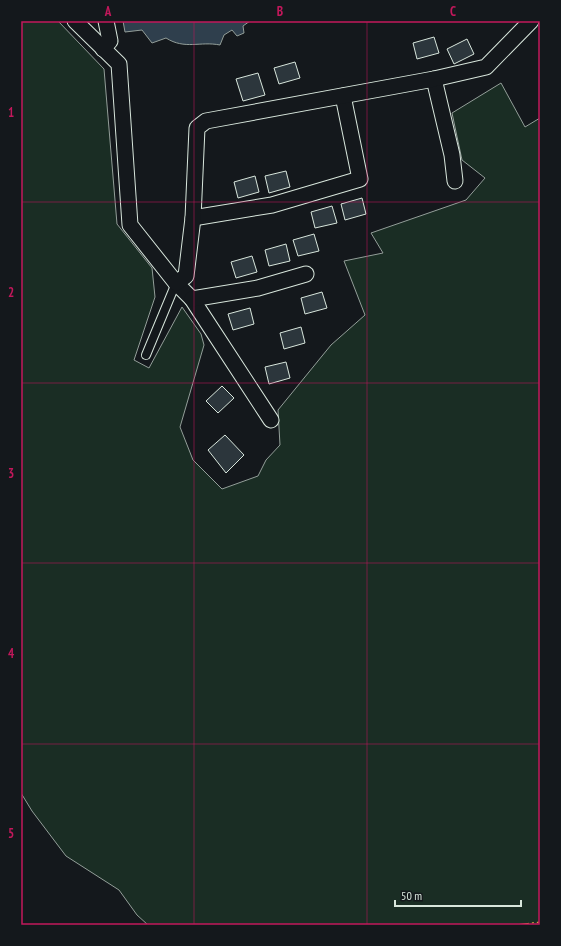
<svg xmlns="http://www.w3.org/2000/svg" width="561" height="946" font-family="'PT Sans Narrow',sans-serif">
<rect width="100%" height="100%" fill="#14181c"/>
<!-- green -->
<path fill="#1a2d24" stroke="#939e99" d="M 21,21 L 58,21 L 104,69 L 117,224 L 152,268 L 155,297 L 134,360 L 149,368 L 182,307 L 201,334 L 204,345 L 180,427 L 193,460 L 222,489 L 258,476 L 266,460 L 280,445 L 278,410 L 331,345 L 365,315 L 344,261 L 383,253 L 371,233 L 466,200 L 485,178 L 462,160 L 452,113 L 501,83 L 525,127 L 540,118 L 540,925 L 148,925 L 137,915 L 119,890 L 66,856 L 32,811 L 21,793 Z"/>
<!-- water -->
<path fill="#2f3f4d" stroke="#939e99" d="M 123,21 L 250,21 L 243,26 L 244,33 L 237,36 L 232,30 L 224,35 L 220,45 C 200,41 185,50 166,38 L 152,43 L 142,30 L 125,32 Z"/>
<!-- building -->
<g fill="#2c363c" stroke="#d8e6dc">
<path d="M 434,37 L 439,53 L 417,59 L 413,43 Z"/>
<path d="M 467,39 L 474,54 L 454,64 L 447,49 Z"/>
<path d="M 295,62 L 300,78 L 279,84 L 274,68 Z"/>
<path d="M 258,73 L 265,95 L 243,101 L 236,79 Z"/>
<path d="M 286,171 L 290,187 L 269,193 L 265,176 Z"/>
<path d="M 255,176 L 259,192 L 238,198 L 234,182 Z"/>
<path d="M 362,198 L 366,214 L 345,220 L 341,204 Z"/>
<path d="M 332,206 L 337,223 L 315,228 L 311,212 Z"/>
<path d="M 314,234 L 319,251 L 298,256 L 293,240 Z"/>
<path d="M 286,244 L 290,261 L 269,266 L 265,250 Z"/>
<path d="M 252,256 L 257,272 L 236,278 L 231,262 Z"/>
<path d="M 322,292 L 327,308 L 305,314 L 301,298 Z"/>
<path d="M 250,308 L 254,324 L 233,330 L 228,314 Z"/>
<path d="M 301,327 L 305,343 L 284,349 L 280,333 Z"/>
<path d="M 286,362 L 290,378 L 269,384 L 265,367 Z"/>
<path d="M 222,386 L 234,398 L 218,413 L 206,401 Z"/>
<path d="M 225,435 L 244,455 L 226,473 L 208,450 Z"/>
</g>
<g fill="none" stroke-linecap="round" stroke-linejoin="round">
<defs>
<path id="lane" d="M 146,355 L 176,283"/>
<g id="street">
<path d="M 75,21 L 119,64 L 130,225 L 176,283 L 192,299 L 271,420"/>
<path d="M 103,49 L 110,41 L 106,21"/>
<path d="M 434,79 L 452,155 L 455,181"/>
<path d="M 193,218 L 272,205 L 360,179 L 343,96"/>
<path d="M 176,283 L 186,276 L 193,218 L 197,128 L 206,121 L 434,79 L 486,67 L 531,21"/>
<path d="M 192,299 L 258,288 L 306,274"/>
</g>
</defs>
<!-- lane casing -->
<use href="#lane" stroke="#d8e6dc" stroke-width="10"/>
<!-- street casing -->
<use href="#street" stroke="#d8e6dc" stroke-width="17"/>
<!-- lane -->
<use href="#lane" stroke="#14181c" stroke-width="8"/>
<!-- street -->
<use href="#street" stroke="#14181c" stroke-width="15"/>
<!-- power -->
<path stroke="#ffb74d" stroke-width="1" stroke-dasharray="14 3 2 3" stroke-linecap="butt" d="M 515,925 L 540,922"/>
</g>
<!-- grid -->
<path fill="none" stroke="#c2185b" stroke-width="1" stroke-opacity="0.55" d="M 194,21 L 194,925M 367,21 L 367,925M 21,202 L 540,202M 21,383 L 540,383M 21,563 L 540,563M 21,744 L 540,744"/>
<!-- border -->
<rect width="561" height="946" fill="none" stroke="#14181c" stroke-width="44"/>
<!-- scale -->
<path d="M395 900v6h126v-6" fill="none" stroke="#d8e6dc" stroke-width="2"/>
<text x="401" y="900" font-size="12" fill="#d8e6dc" stroke="#14181c" stroke-width="3" paint-order="stroke">50 m</text>
<rect x="22" y="22" width="517" height="902" fill="none" stroke="#c2185b" stroke-width="1.5"/>
<g font-size="13" text-anchor="middle" font-weight="bold" fill="#c2185b">
<text x="108" y="16">A</text>
<text x="280" y="16">B</text>
<text x="453" y="16">C</text>
<text x="11" y="117">1</text>
<text x="11" y="297">2</text>
<text x="11" y="478">3</text>
<text x="11" y="658">4</text>
<text x="11" y="838">5</text>
</g>
</svg>
